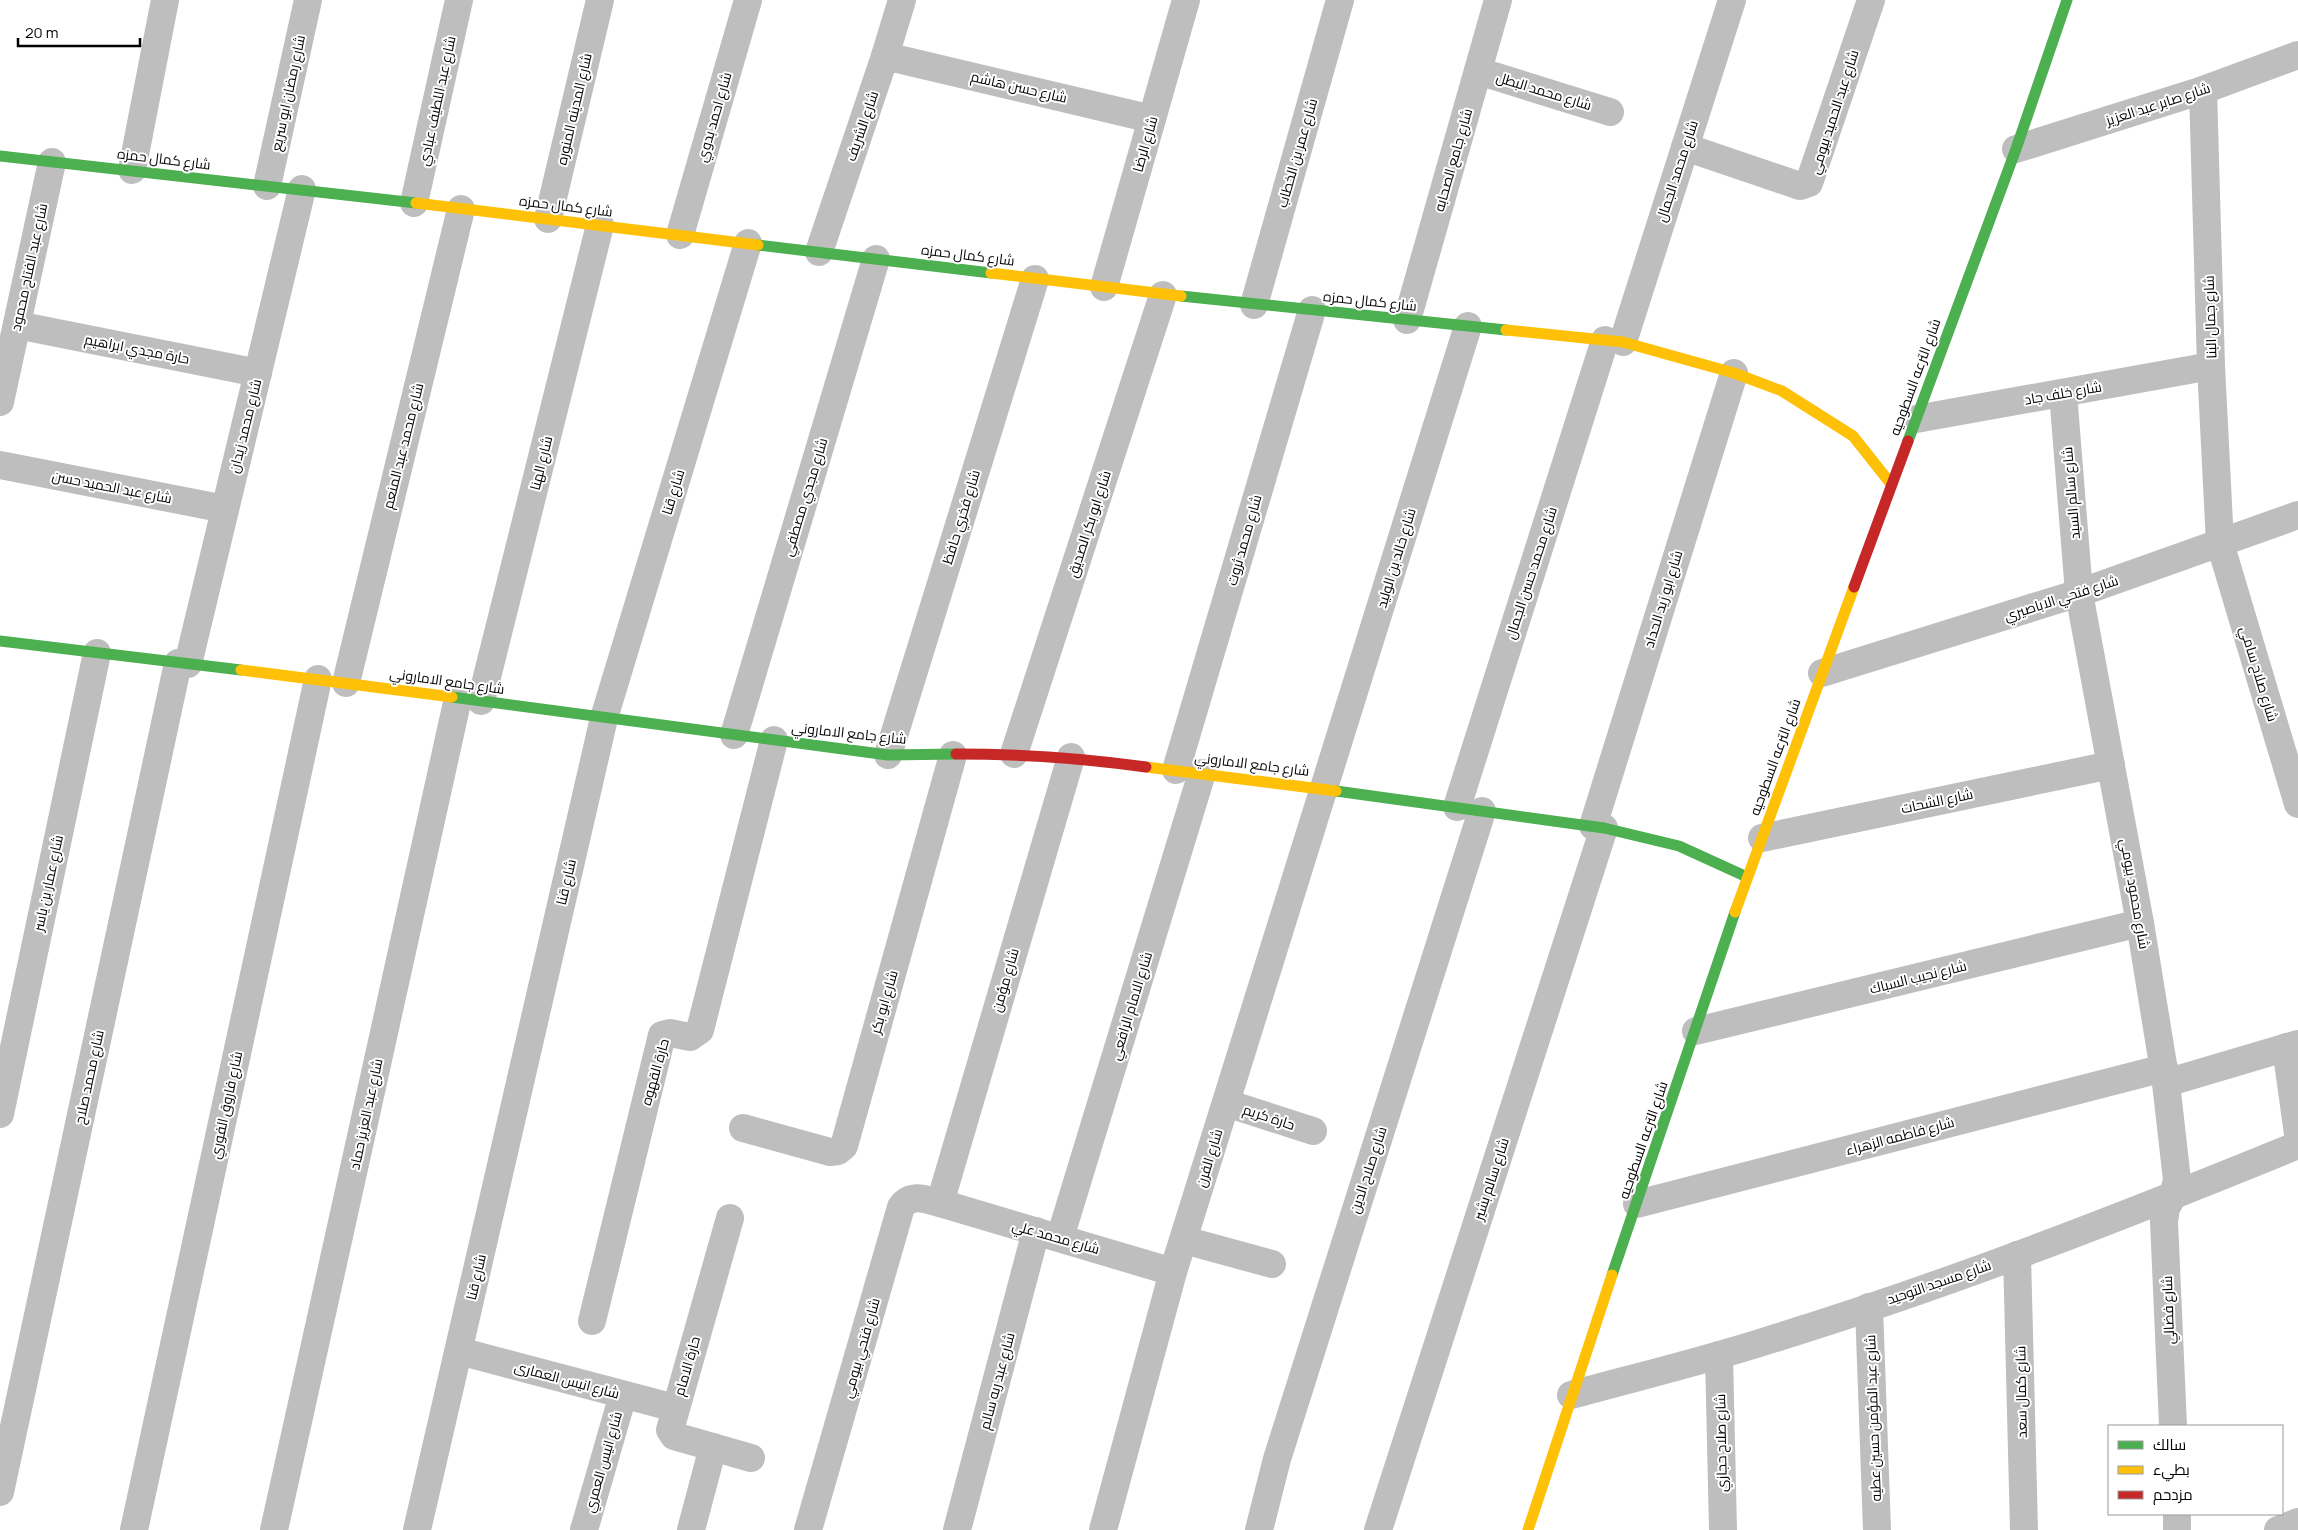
<svg xmlns="http://www.w3.org/2000/svg" width="2298" height="1530" font-family="Manrope,Cairo,sans-serif">
<rect width="100%" height="100%" fill="#fff"/>
<g fill="none" stroke-linecap="round" stroke-linejoin="round">
<!-- street -->
<g stroke="#bebebe" stroke-width="28">
<path d="M 885,56 L 1152,119"/>
<path d="M 1478,71 L 1610,112"/>
<path d="M 2203,90 L 2211,366 L 2220,543 L 2298,804"/>
<path d="M 1685,147 L 1800,186 L 1809,183 L 1871,0"/>
<path d="M 2016,149 L 2203,90 L 2298,55"/>
<path d="M 132,170 L 165,0"/>
<path d="M 267,186 L 308,0"/>
<path d="M 414,203 L 459,0"/>
<path d="M 548,219 L 600,0"/>
<path d="M 680,235 L 748,0"/>
<path d="M 819,252 L 885,56 L 902,0"/>
<path d="M 1104,287 L 1186,0"/>
<path d="M 1254,305 L 1340,0"/>
<path d="M 1407,320 L 1498,0"/>
<path d="M 17,325 L 258,373"/>
<path d="M 1623,342 L 1732,0"/>
<path d="M 2063,393 L 2079,593 L 2140,923 L 2166,1083 L 2177,1180 L 2173,1196 L 2166,1208 L 2164,1221 L 2173,1426"/>
<path d="M 0,402 L 52,162"/>
<path d="M 1916,419 L 2211,366"/>
<path d="M 0,465 L 225,509"/>
<path d="M 188,664 L 302,189"/>
<path d="M 1822,673 L 2079,593 L 2298,515"/>
<path d="M 346,683 L 461,209"/>
<path d="M 481,701 L 600,225"/>
<path d="M 734,735 L 876,259"/>
<path d="M 1014,754 L 1163,295"/>
<path d="M 888,755 L 1035,279"/>
<path d="M 1176,770 L 1312,310"/>
<path d="M 1457,807 L 1605,340"/>
<path d="M 1593,826 L 1734,373"/>
<path d="M 1762,838 L 2111,765"/>
<path d="M 1696,1031 L 2140,923"/>
<path d="M 2286,1047 L 2298,1134"/>
<path d="M 2166,1083 L 2298,1044"/>
<path d="M 1226,1103 L 1313,1131"/>
<path d="M 0,1114 L 97,653"/>
<path d="M 743,1128 L 830,1152 L 838,1151 L 844,1146 L 953,755"/>
<path d="M 940,1203 L 1071,757"/>
<path d="M 1637,1204 L 2164,1068"/>
<path d="M 730,1218 L 670,1430 L 674,1436 L 751,1458"/>
<path d="M 1060,1238 L 1202,773"/>
<path d="M 1184,1240 L 1272,1264"/>
<path d="M 2017,1255 L 2024,1530"/>
<path d="M 1869,1307 L 1877,1530"/>
<path d="M 592,1321 L 662,1035 L 670,1033 L 690,1037 L 700,1030 L 774,740"/>
<path d="M 459,1351 L 675,1408"/>
<path d="M 1719,1355 L 1723,1530"/>
<path d="M 1571,1395 C 1637,1377 1704,1361 1769,1340 C 1948,1285 2124,1216 2298,1145"/>
<path d="M 0,1492 L 178,663"/>
<path d="M 2177,1514 L 2177,1530"/>
<path d="M 134,1530 L 318,679"/>
<path d="M 274,1530 L 458,698"/>
<path d="M 417,1530 L 604,718 L 748,243"/>
<path d="M 584,1530 L 623,1395"/>
<path d="M 691,1530 L 713,1447"/>
<path d="M 808,1530 L 901,1207 C 911,1193 925,1199 940,1203 L 1173,1272"/>
<path d="M 957,1530 L 1036,1231"/>
<path d="M 1103,1530 L 1173,1272 L 1468,326"/>
<path d="M 1259,1530 L 1277,1459 L 1482,811"/>
<path d="M 1378,1530 L 1604,828"/>
<path d="M 2278,1530 L 2298,1522"/>
</g>
<!-- fast -->
<g stroke="#4caf50" stroke-width="11">
<path d="M 0,156 L 416,203"/>
<path d="M 758,245 L 991,273"/>
<path d="M 1181,296 L 1506,330"/>
<path d="M 1908,441 L 2016,149 L 2067,0"/>
<path d="M 0,641 L 241,670"/>
<path d="M 452,697 L 888,755 L 956,754"/>
<path d="M 1336,791 L 1604,828 L 1679,846 L 1747,877"/>
<path d="M 1612,1275 L 1735,912"/>
</g>
<!-- slow -->
<g stroke="#ffc107" stroke-width="11">
<path d="M 416,203 L 758,245"/>
<path d="M 991,273 L 1181,296"/>
<path d="M 1506,330 L 1623,342 L 1734,373 L 1782,391 L 1853,436 L 1891,484"/>
<path d="M 241,670 L 452,697"/>
<path d="M 1146,767 L 1336,791"/>
<path d="M 1735,912 L 1854,587"/>
<path d="M 1528,1530 L 1612,1275"/>
</g>
<!-- jam -->
<g stroke="#c62828" stroke-width="11">
<path d="M 1854,587 L 1908,441"/>
<path d="M 956,754 C 1022,754 1081,758 1146,767"/>
</g>
</g>
<g text-anchor="middle" stroke-width="4" stroke-linejoin="round" paint-order="stroke">
<!-- street labels -->
<g font-size="14" fill="#000" stroke="#fff">
<text transform="translate(1019 87) rotate(13)" y="5">شارع حسن هاشم</text>
<text transform="translate(1544 91) rotate(17)" y="5">شارع محمد البطل</text>
<text transform="translate(288 93) rotate(-78)" y="5">شارع رمضان ابو سريع</text>
<text transform="translate(437 101) rotate(-78)" y="5">شارع عبد اللطيف عبادي</text>
<text transform="translate(2158 104) rotate(-18)" y="5">شارع صابر عبد العزيز</text>
<text transform="translate(574 109) rotate(-77)" y="5">شارع المدينه المنوره</text>
<text transform="translate(1834 112) rotate(-72)" y="5">شارع عبد الحميد بيومي</text>
<text transform="translate(714 117) rotate(-74)" y="5">شارع احمد بدوي</text>
<text transform="translate(862 126) rotate(-71)" y="5">شارع الشريف</text>
<text transform="translate(1145 144) rotate(-74)" y="5">شارع الرضا</text>
<text transform="translate(1297 153) rotate(-74)" y="5">شارع عمر بن الخطاب</text>
<text transform="translate(164 159) rotate(7)" y="5">شارع كمال حمزه</text>
<text transform="translate(1453 160) rotate(-74)" y="5">شارع جامع الصحابه</text>
<text transform="translate(1677 171) rotate(-72)" y="5">شارع محمد الجمال</text>
<text transform="translate(566 206) rotate(7)" y="5">شارع كمال حمزه</text>
<text transform="translate(968 255) rotate(7)" y="5">شارع كمال حمزه</text>
<text transform="translate(29 267) rotate(-78)" y="5">شارع عبد الفتاح محمود</text>
<text transform="translate(1370 301) rotate(6)" y="5">شارع كمال حمزه</text>
<text transform="translate(2210 317) rotate(-92)" y="5">شارع جمال البنا</text>
<text transform="translate(137 349) rotate(11)" y="5">حارة مجدي ابراهيم</text>
<text transform="translate(1915 377) rotate(-70)" y="5">شارع الترعه السطوحيه</text>
<text transform="translate(2063 393) rotate(-10)" y="5">شارع خلف جاد</text>
<text transform="translate(245 426) rotate(-76)" y="5">شارع محمد زيدان</text>
<text transform="translate(403 446) rotate(-76)" y="5">شارع محمد عبد المنعم</text>
<text transform="translate(541 463) rotate(-76)" y="5">شارع الهنا</text>
<text transform="translate(112 487) rotate(11)" y="5">شارع عبد الحميد حسن</text>
<text transform="translate(673 492) rotate(-73)" y="5">شارع قنا</text>
<text transform="translate(2071 493) rotate(-95)" y="5">شارع سالم السيد</text>
<text transform="translate(805 497) rotate(-73)" y="5">شارع مجدي مصطفي</text>
<text transform="translate(961 517) rotate(-73)" y="5">شارع فخري حافظ</text>
<text transform="translate(1089 524) rotate(-72)" y="5">شارع ابو بكر الصديق</text>
<text transform="translate(1244 540) rotate(-74)" y="5">شارع محمد ثروت</text>
<text transform="translate(1396 558) rotate(-73)" y="5">شارع خالد بن الوليد</text>
<text transform="translate(1531 573) rotate(-72)" y="5">شارع محمد حسن الجمال</text>
<text transform="translate(2061 598) rotate(-18)" y="5">شارع فتحي الاباصيري</text>
<text transform="translate(1663 599) rotate(-73)" y="5">شارع ابو زيد الحداد</text>
<text transform="translate(2259 674) rotate(73)" y="5">شارع صلاح سامي</text>
<text transform="translate(447 681) rotate(8)" y="5">شارع جامع الاماروني</text>
<text transform="translate(849 733) rotate(6)" y="5">شارع جامع الاماروني</text>
<text transform="translate(1775 757) rotate(-70)" y="5">شارع الترعه السطوحيه</text>
<text transform="translate(1252 764) rotate(7)" y="5">شارع جامع الاماروني</text>
<text transform="translate(1937 801) rotate(-12)" y="5">شارع الشحات</text>
<text transform="translate(566 882) rotate(-77)" y="5">شارع قنا</text>
<text transform="translate(48 883) rotate(-78)" y="5">شارع عمار بن ياسر</text>
<text transform="translate(2135 894) rotate(80)" y="5">شارع محمود بيومي</text>
<text transform="translate(1918 977) rotate(-14)" y="5">شارع نجيب السباك</text>
<text transform="translate(1005 980) rotate(-74)" y="5">شارع مؤمن</text>
<text transform="translate(884 1002) rotate(-74)" y="5">شارع ابو بكر</text>
<text transform="translate(1131 1006) rotate(-73)" y="5">شارع الامام الرافعي</text>
<text transform="translate(655 1072) rotate(-74)" y="5">حارة القهوه</text>
<text transform="translate(89 1077) rotate(-78)" y="5">شارع محمد صلاح</text>
<text transform="translate(226 1105) rotate(-78)" y="5">شارع فاروق الفوري</text>
<text transform="translate(366 1114) rotate(-78)" y="5">شارع عبد العزيز حماد</text>
<text transform="translate(1269 1117) rotate(18)" y="5">حارة كريم</text>
<text transform="translate(1900 1136) rotate(-15)" y="5">شارع فاطمه الزهراء</text>
<text transform="translate(1643 1140) rotate(-71)" y="5">شارع الترعه السطوحيه</text>
<text transform="translate(1209 1158) rotate(-73)" y="5">شارع الفرن</text>
<text transform="translate(1368 1170) rotate(-72)" y="5">شارع صلاح الدين</text>
<text transform="translate(1491 1179) rotate(-72)" y="5">شارع سالم بشير</text>
<text transform="translate(1056 1237) rotate(16)" y="5">شارع محمد علي</text>
<text transform="translate(476 1277) rotate(-77)" y="5">شارع قنا</text>
<text transform="translate(1939 1282) rotate(-19)" y="5">شارع مسجد التوحيد</text>
<text transform="translate(2168 1310) rotate(-92)" y="5">شارع فضالي</text>
<text transform="translate(861 1348) rotate(-74)" y="5">شارع فتحي بيومي</text>
<text transform="translate(687 1366) rotate(-74)" y="5">حارة الامام</text>
<text transform="translate(567 1380) rotate(15)" y="5">شارع انيس العمارى</text>
<text transform="translate(997 1381) rotate(-75)" y="5">شارع عبد ربه سالم</text>
<text transform="translate(2021 1392) rotate(-91)" y="5">شارع كمال سعد</text>
<text transform="translate(1873 1418) rotate(-92)" y="5">شارع عبد المؤمن حسين عطيه</text>
<text transform="translate(1721 1443) rotate(-91)" y="5">شارع صلاح حجازي</text>
<text transform="translate(603 1462) rotate(-74)" y="5">شارع انيس العمري</text>
</g>
</g>
<!-- legend -->
<rect x="2108" y="1425" width="175" height="90" fill="#ffffff" stroke="#999999"/>
<rect x="2118" y="1441" width="25" height="8" fill="#4caf50" stroke="#999999"/>
<text x="2153" y="1450" font-size="15" fill="#000000">سالك</text>
<rect x="2118" y="1466" width="25" height="8" fill="#ffc107" stroke="#999999"/>
<text x="2153" y="1475" font-size="15" fill="#000000">بطيء</text>
<rect x="2118" y="1491" width="25" height="8" fill="#c62828" stroke="#999999"/>
<text x="2153" y="1500" font-size="15" fill="#000000">مزدحم</text>
<!-- scale -->
<path d="M18 38v8h122v-8" fill="none" stroke="#000000" stroke-width="2.5"/>
<text x="25" y="38" font-size="15" fill="#000000" stroke="#ffffff" stroke-width="4" paint-order="stroke">20 m</text>
</svg>
